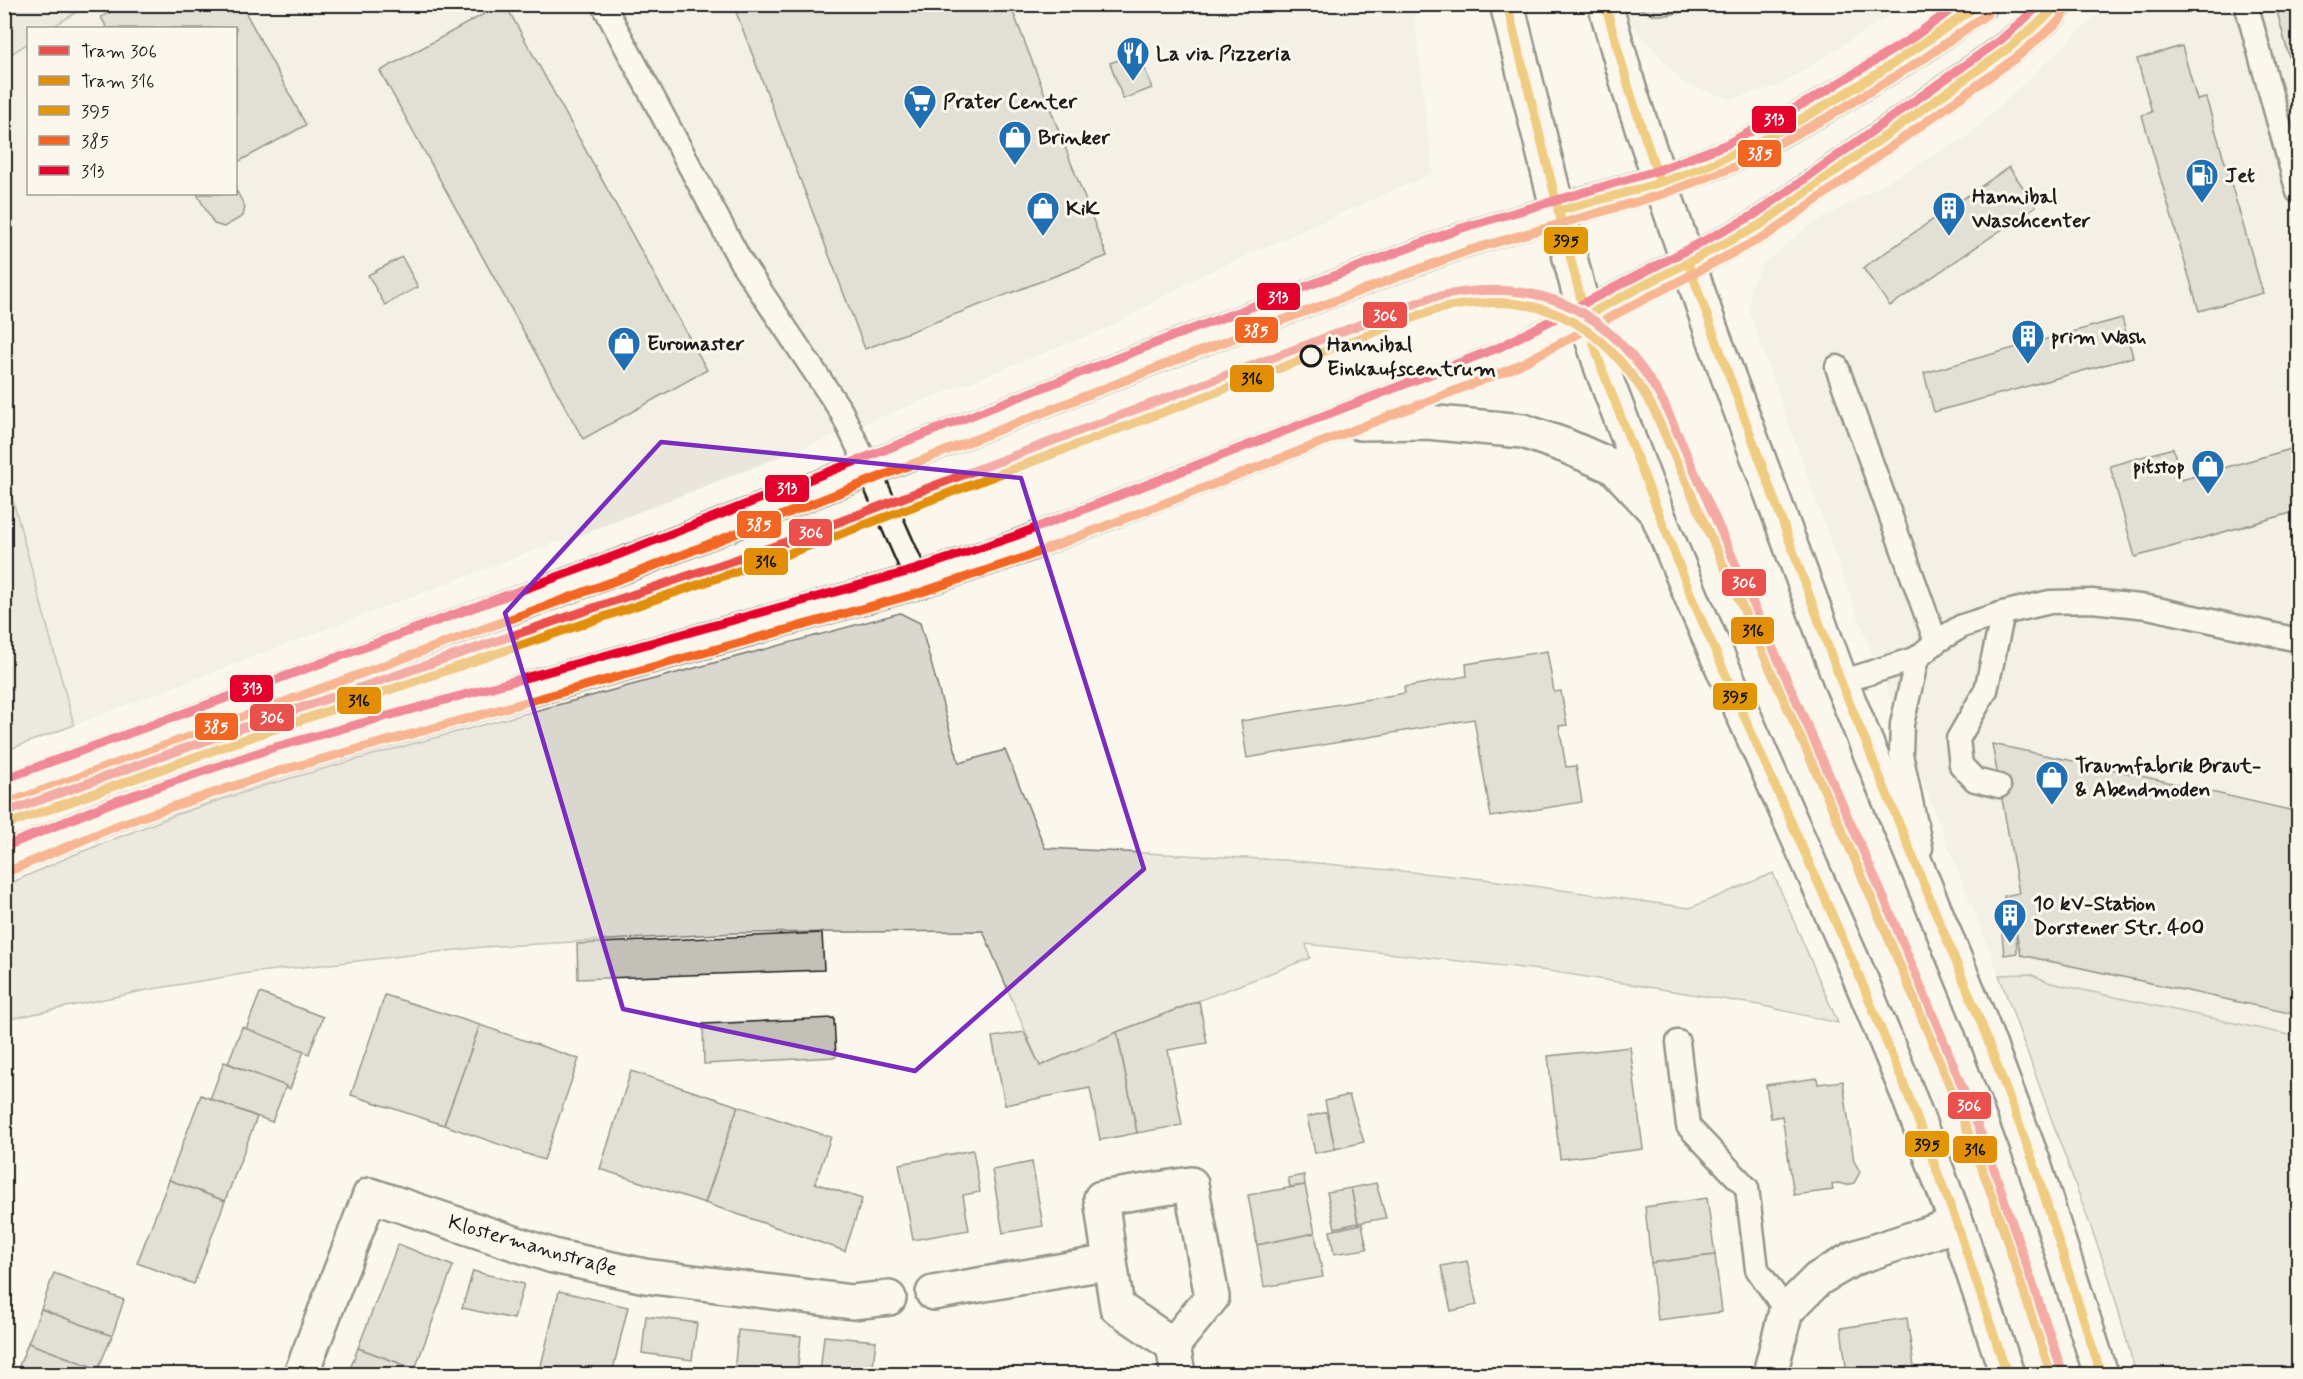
<svg xmlns="http://www.w3.org/2000/svg" width="2303" height="1379" font-family="Mynerve,sans-serif">
<rect width="100%" height="100%" fill="#fbf7ec"/>
<filter id="ink" filterUnits="userSpaceOnUse"><feTurbulence type="fractalNoise" baseFrequency=".0167" numOctaves="2"/><feDisplacementMap in="SourceGraphic" scale="12" xChannelSelector="R" yChannelSelector="G"/><feConvolveMatrix kernelMatrix="1 2 1 2 8 2 1 2 1" color-interpolation-filters="sRGB"/></filter>
<g filter="url(#ink)">
<!-- built -->
<g fill="#eae6dc">
<path d="M 88,4 L 1413,5 L 1433,173 L 1200,276 L 1110,327 L 560,543 L 559,541 L 74,725 L 5,471 L 4,58 L 28,43 L 28,194 L 236,194 L 236,28 L 51,28 Z"/>
<path d="M 1617,5 L 1906,5 L 1779,86 L 1731,99 L 1684,84 L 1618,9 Z"/>
<path d="M 2107,5 L 2298,5 L 2298,1037 L 2051,983 L 2030,974 L 1999,975 L 1849,594 L 1749,311 L 1751,285 L 1763,264 L 1806,228 L 1968,136 Z"/>
</g>
<!-- green -->
<g fill="#dad7ce" stroke="#7b7a75" stroke-width="1.5">
<path d="M 5,4 L 88,4 L 88,5 L 51,28 L 28,28 L 28,43 L 5,58 Z"/>
<path d="M 5,471 L 74,725 L 5,751 L 4,751 Z"/>
<path d="M 900,613 L 920,623 L 959,763 L 1005,750 L 1045,848 L 1285,860 L 1484,879 L 1690,908 L 1773,873 L 1838,1023 L 1759,1005 L 1549,971 L 1306,944 L 1310,958 L 1117,1032 L 1040,1066 L 983,931 L 736,933 L 483,947 L 249,973 L 147,990 L 5,1020 L 4,886 L 71,856 L 178,814 L 266,785 L 412,744 Z"/>
<path d="M 2030,974 L 2051,983 L 2298,1037 L 2298,1374 L 2136,1374 L 2109,1277 L 1999,975 Z"/>
</g>
<!-- building -->
<g fill="#c3c0b8" stroke="#1c1c1c" stroke-width="1.5">
<path d="M 125,4 L 241,4 L 306,125 L 236,163 L 236,28 L 107,28 L 101,17 Z"/>
<path d="M 502,4 L 505,4 L 707,370 L 583,439 L 380,71 Z"/>
<path d="M 733,4 L 1010,4 L 1107,256 L 865,349 Z"/>
<path d="M 1637,4 L 1714,4 L 1669,15 L 1654,15 L 1640,9 Z"/>
<path d="M 2275,4 L 2298,4 L 2298,91 Z"/>
<path d="M 2182,46 L 2197,100 L 2206,98 L 2263,293 L 2199,311 L 2142,115 L 2152,112 L 2137,59 Z"/>
<path d="M 1139,53 L 1152,88 L 1123,99 L 1110,63 Z"/>
<path d="M 2009,167 L 2036,206 L 1890,306 L 1863,268 Z"/>
<path d="M 236,190 L 245,207 L 243,216 L 224,227 L 214,224 L 197,194 L 236,194 Z"/>
<path d="M 402,257 L 418,287 L 385,305 L 368,275 Z"/>
<path d="M 2122,318 L 2133,357 L 1934,412 L 1924,373 Z"/>
<path d="M 2298,447 L 2298,511 L 2135,557 L 2110,466 L 2173,448 L 2181,480 Z"/>
<path d="M 1547,651 L 1554,692 L 1561,691 L 1567,725 L 1559,726 L 1566,767 L 1576,766 L 1582,802 L 1491,817 L 1474,719 L 1247,758 L 1241,721 L 1405,693 L 1404,687 L 1467,676 L 1466,664 Z"/>
<path d="M 1992,744 L 2102,767 L 2298,812 L 2298,1015 L 2021,955 L 2015,927 L 2010,928 L 2004,896 L 2019,893 Z"/>
<path d="M 822,933 L 824,970 L 578,979 L 577,944 Z"/>
<path d="M 2016,933 L 2017,953 L 2004,955 L 2002,934 Z"/>
<path d="M 260,993 L 323,1017 L 309,1054 L 246,1029 Z"/>
<path d="M 385,995 L 480,1025 L 444,1125 L 351,1095 Z"/>
<path d="M 1199,1001 L 1207,1043 L 1168,1050 L 1182,1125 L 1137,1133 L 1117,1032 Z"/>
<path d="M 834,1018 L 836,1057 L 704,1064 L 703,1024 Z"/>
<path d="M 480,1025 L 579,1059 L 544,1160 L 444,1125 Z"/>
<path d="M 242,1027 L 304,1051 L 290,1089 L 228,1063 Z"/>
<path d="M 1024,1032 L 1040,1066 L 1117,1032 L 1137,1133 L 1100,1140 L 1090,1088 L 1005,1105 L 992,1037 Z"/>
<path d="M 1630,1047 L 1643,1149 L 1560,1159 L 1548,1056 Z"/>
<path d="M 224,1062 L 286,1086 L 272,1122 L 210,1099 Z"/>
<path d="M 631,1071 L 738,1106 L 705,1203 L 600,1169 Z"/>
<path d="M 1817,1078 L 1818,1084 L 1843,1081 L 1854,1161 L 1860,1172 L 1854,1183 L 1847,1185 L 1838,1183 L 1832,1184 L 1833,1190 L 1794,1195 L 1782,1116 L 1771,1118 L 1766,1085 Z"/>
<path d="M 201,1095 L 257,1117 L 225,1201 L 169,1180 Z"/>
<path d="M 1349,1095 L 1364,1142 L 1335,1149 L 1325,1101 Z"/>
<path d="M 738,1106 L 831,1137 L 815,1183 L 862,1199 L 845,1251 L 705,1203 Z"/>
<path d="M 1327,1112 L 1335,1149 L 1315,1153 L 1307,1117 Z"/>
<path d="M 973,1150 L 980,1192 L 963,1195 L 969,1230 L 913,1240 L 899,1164 Z"/>
<path d="M 1032,1162 L 1043,1226 L 1003,1233 L 992,1170 Z"/>
<path d="M 1304,1175 L 1305,1185 L 1290,1187 L 1288,1178 Z"/>
<path d="M 169,1180 L 225,1201 L 194,1284 L 137,1263 Z"/>
<path d="M 1376,1183 L 1386,1218 L 1358,1223 L 1351,1188 Z"/>
<path d="M 1305,1185 L 1315,1233 L 1257,1245 L 1248,1195 Z"/>
<path d="M 1351,1188 L 1358,1223 L 1335,1228 L 1327,1192 Z"/>
<path d="M 1707,1198 L 1715,1255 L 1651,1263 L 1645,1207 Z"/>
<path d="M 1362,1224 L 1367,1249 L 1334,1254 L 1330,1231 Z"/>
<path d="M 1315,1233 L 1323,1277 L 1264,1287 L 1257,1245 Z"/>
<path d="M 398,1244 L 453,1266 L 415,1369 L 358,1348 Z"/>
<path d="M 1715,1255 L 1722,1312 L 1658,1320 L 1651,1263 Z"/>
<path d="M 1467,1261 L 1477,1305 L 1451,1311 L 1441,1266 Z"/>
<path d="M 473,1271 L 524,1284 L 514,1319 L 462,1308 Z"/>
<path d="M 54,1273 L 124,1300 L 112,1336 L 41,1309 Z"/>
<path d="M 559,1291 L 628,1307 L 612,1374 L 539,1374 Z"/>
<path d="M 41,1309 L 112,1336 L 98,1369 L 28,1343 Z"/>
<path d="M 646,1316 L 697,1323 L 692,1360 L 642,1353 Z"/>
<path d="M 1907,1318 L 1915,1374 L 1847,1374 L 1841,1328 Z"/>
<path d="M 738,1330 L 801,1336 L 797,1374 L 734,1374 Z"/>
<path d="M 824,1336 L 876,1341 L 872,1374 L 820,1372 Z"/>
<path d="M 28,1343 L 98,1369 L 96,1374 L 16,1374 Z"/>
<path d="M 358,1348 L 415,1369 L 412,1374 L 348,1374 Z"/>
</g>
<g fill="none" stroke-linecap="round" stroke-linejoin="round">
<defs>
<g id="lane">
<path d="M 603,4 L 741,262 L 841,411 L 869,470 L 918,581"/>
<path d="M 2246,4 L 2298,192"/>
<path d="M 1837,367 L 1936,642"/>
<path d="M 1917,658 L 1902,724 L 1901,754 L 1921,848"/>
<path d="M 1841,682 L 1917,658 L 1936,642 L 1962,626 L 2003,613 L 2050,602 L 2092,601 L 2148,607 L 2298,640"/>
<path d="M 1999,786 L 1975,780 L 1961,765 L 1958,739 L 1986,690 L 2003,613"/>
<path d="M 1678,1042 L 1688,1126 L 1747,1188 L 1757,1269 L 1786,1311"/>
</g>
<g id="street">
<path d="M 933,1293 L 1110,1262 L 1117,1307 L 1173,1345 L 1212,1297 L 1191,1184 L 1101,1198 L 1110,1262"/>
<path d="M 1173,1345 L 1178,1374"/>
<path d="M 301,1374 L 370,1195 L 553,1256 L 645,1276 L 852,1302 L 889,1298"/>
<path d="M 1770,1374 L 1786,1311 L 1818,1279 L 1854,1258 L 1957,1224"/>
</g>
<g id="secondary">
<path d="M 1360,423 L 1427,422 L 1523,431 L 1566,446 L 1614,467 L 1657,513"/>
<path d="M 4,792 L 624,565 L 1175,348 L 1466,239 L 1660,182 L 1730,156 L 1822,107 L 1919,48 L 1980,4"/>
<path d="M 4,860 L 117,813 L 275,760 L 918,581 L 1019,547 L 1505,358 L 1760,225 L 2010,47 L 2050,13 L 2055,4"/>
</g>
<g id="primary">
<path d="M 1507,4 L 1558,211 L 1585,316 L 1602,369 L 1657,513 L 1694,603 L 1858,973 L 1907,1092 L 1957,1224 L 2007,1374"/>
<path d="M 1605,4 L 1631,95 L 1711,330 L 1841,682 L 1981,1023 L 2033,1161 L 2101,1374"/>
</g>
</defs>
<!-- lane casing -->
<use href="#lane" stroke="#1c1c1c" stroke-width="27"/>
<!-- street casing -->
<use href="#street" stroke="#1c1c1c" stroke-width="38"/>
<!-- secondary casing -->
<use href="#secondary" stroke="#1c1c1c" stroke-width="38"/>
<!-- primary casing -->
<use href="#primary" stroke="#1c1c1c" stroke-width="38"/>
<!-- lane -->
<use href="#lane" stroke="#fbf7ec" stroke-width="22"/>
<!-- street -->
<use href="#street" stroke="#fbf7ec" stroke-width="33"/>
<!-- secondary -->
<use href="#secondary" stroke="#fbf7ec" stroke-width="33"/>
<!-- primary -->
<use href="#primary" stroke="#fbf7ec" stroke-width="33"/>
<defs>
<g id="bus-1">
<path d="M 1507,4 L 1585,316 L 1602,369 L 1694,603 L 1858,973 L 1907,1092 L 1957,1224 L 2007,1374"/>
<path d="M 1605,4 L 1631,95 L 1660,182"/>
<path d="M 1558,211 C 1616,195 1677,181 1731,155 C 1819,114 1901,61 1979,4"/>
<path d="M 1688,263 L 1841,682 L 1981,1023 L 2033,1161 L 2101,1374"/>
<path d="M 1585,316 L 1760,225 L 2010,47 L 2050,13 L 2055,4"/>
</g>
<g id="bus-2">
<path d="M 8,803 L 628,576 L 1179,359 L 1470,250 L 1663,194 L 1734,167 L 1828,117 L 1925,58 L 1987,14"/>
<path d="M 9,871 L 121,824 L 279,771 L 922,592 L 1023,558 L 1511,369 L 1767,235 L 2017,57 L 2059,21 L 2065,10"/>
</g>
<g id="bus-3">
<path d="M 4,779 L 620,554 L 1171,337 L 1462,228 L 1656,171 L 1725,145 L 1816,97 L 1912,38 L 1959,4"/>
<path d="M 4,847 L 113,802 L 272,748 L 914,570 L 1015,536 L 1500,347 L 1754,215 L 2003,38 L 2041,4"/>
</g>
</defs>
<!-- bus-1 casing -->
<use href="#bus-1" stroke="#fbf7ec" stroke-width="14"/>
<!-- bus-2 casing -->
<use href="#bus-2" stroke="#fbf7ec" stroke-width="14"/>
<!-- bus-3 casing -->
<use href="#bus-3" stroke="#fbf7ec" stroke-width="14"/>
<!-- bus-1 -->
<use href="#bus-1" stroke="#e19803" stroke-width="9"/>
<!-- bus-2 -->
<use href="#bus-2" stroke="#f26522" stroke-width="9"/>
<!-- bus-3 -->
<use href="#bus-3" stroke="#e4002b" stroke-width="9"/>
<defs>
<path id="tram-1" d="M 4,813 L 233,731 L 778,545 L 1430,298 C 1538,273 1610,307 1664,403 L 1884,898 L 1945,1044 L 1989,1154 L 2063,1374"/>
<path id="tram-2" d="M 8,824 L 237,742 L 782,556 L 1434,310 C 1535,286 1602,318 1653,408 C 1763,656 1879,902 1977,1155 C 2004,1227 2026,1302 2051,1374"/>
</defs>
<!-- tram-1 casing -->
<use href="#tram-1" stroke="#fbf7ec" stroke-width="14"/>
<!-- tram-2 casing -->
<use href="#tram-2" stroke="#fbf7ec" stroke-width="14"/>
<!-- tram-1 -->
<use href="#tram-1" stroke="#ea504c" stroke-width="9"/>
<!-- tram-2 -->
<use href="#tram-2" stroke="#e28e07" stroke-width="9"/>
</g>
</g>
<!-- marked area -->
<path d="M0 0H2303V1379H0ZM 661,442 L 1021,478 L 1144,869 L 915,1071 L 623,1009 L 505,613 Z" fill="#fbf7ec" fill-opacity=".55" fill-rule="evenodd"/>
<path fill="none" stroke="#7b2cbf" stroke-width="4.5" stroke-linejoin="round" d="M 661,442 L 1021,478 L 1144,869 L 915,1071 L 623,1009 L 505,613 Z"/>
<!-- icons -->
<defs>
<symbol id="restaurant-pin" viewBox="-11 -11 22 30"><path d="M0 17L-7.5 6A9.5 9.5 0 1 1 7.5 6Z" fill="#1f6fb2" stroke="#fbf7ec"/><path d="M-5-6h1v4h1v-4h1v4h1v-4h1v5L-1.5 .5V6h-2V.5L-5-1ZM5-6V6H3V1.5H1.5Q1.5-4 5-6Z" fill="#fff"/></symbol>
<symbol id="supermarket-pin" viewBox="-11 -11 22 30"><path d="M0 17L-7.5 6A9.5 9.5 0 1 1 7.5 6Z" fill="#1f6fb2" stroke="#fbf7ec"/><path d="M-6-5.5h2.5l.6 2H6L4.5 2H-2.5L-4.4-4H-6ZM-1.5 3.2a1.3 1.3 0 1 0 .1 0ZM3 3.2a1.3 1.3 0 1 0 .1 0Z" fill="#fff"/></symbol>
<symbol id="shop-pin" viewBox="-11 -11 22 30"><path d="M0 17L-7.5 6A9.5 9.5 0 1 1 7.5 6Z" fill="#1f6fb2" stroke="#fbf7ec"/><path d="M-5-2.5h2.3a2.7 3.5 0 0 1 5.4 0H5L5.5 6h-11ZM-1.5-2.5h3a1.5 2.3 0 0 0-3 0Z" fill="#fff"/></symbol>
<symbol id="fuel-pin" viewBox="-11 -11 22 30"><path d="M0 17L-7.5 6A9.5 9.5 0 1 1 7.5 6Z" fill="#1f6fb2" stroke="#fbf7ec"/><path d="M-5.5-6h7V0h2V4h1.3V-2.5L3-4.5l.8-.8L6-3V5H2.5V1h-1V6h-7ZM-4.2-4.7v3.2H.2V-4.7Z" fill="#fff"/></symbol>
<symbol id="building-pin" viewBox="-11 -11 22 30"><path d="M0 17L-7.5 6A9.5 9.5 0 1 1 7.5 6Z" fill="#1f6fb2" stroke="#fbf7ec"/><path d="M-4-6H4V6H1V3H-1V6H-4ZM-2.5-4.3h1.7v1.8h-1.7ZM.8-4.3h1.7v1.8H.8ZM-2.5-1h1.7V.8h-1.7ZM.8-1h1.7V.8H.8Z" fill="#fff"/></symbol>
</defs>
<g fill-rule="evenodd">
<use href="#restaurant-pin" x="1114" y="34" width="38" height="52"/>
<use href="#supermarket-pin" x="901" y="82" width="38" height="52"/>
<use href="#shop-pin" x="996" y="118" width="38" height="52"/>
<use href="#fuel-pin" x="2183" y="156" width="38" height="52"/>
<use href="#shop-pin" x="1024" y="189" width="38" height="52"/>
<use href="#building-pin" x="1930" y="189" width="38" height="52"/>
<use href="#building-pin" x="2009" y="317" width="38" height="52"/>
<use href="#shop-pin" x="605" y="324" width="38" height="52"/>
<use href="#shop-pin" x="2189" y="447" width="38" height="52"/>
<use href="#shop-pin" x="2033" y="758" width="38" height="52"/>
<use href="#building-pin" x="1991" y="896" width="38" height="52"/>
</g>
<!-- markers -->
<circle fill="#fbf7ec" stroke="#1c1c1c" stroke-width="3" cx="1311" cy="356" r="10"/>
<g text-anchor="middle" stroke-width="6" stroke-linejoin="round" paint-order="stroke">
<!-- poi labels -->
<g font-size="21" font-weight="bold" fill="#1c1c1c" stroke="#fbf7ec" text-anchor="start">
<text x="1156" y="60">La via Pizzeria</text>
<text x="943" y="108">Prater Center</text>
<text x="1038" y="144">Brinker</text>
<text x="2225" y="182">Jet</text>
<text x="1972" y="203">Hannibal<tspan x="1972" dy="24">Waschcenter</tspan></text>
<text x="1066" y="215">KiK</text>
<text x="2051" y="343">prim Wash</text>
<text x="647" y="350">Euromaster</text>
<text x="2185" y="473" text-anchor="end">pitstop</text>
<text x="2075" y="772">Traumfabrik Braut-<tspan x="2075" dy="24">&amp; Abendmoden</tspan></text>
<text x="2033" y="910">10 kV-Station<tspan x="2033" dy="24">Dorstener Str. 400</tspan></text>
</g>
<!-- stop labels -->
<g font-size="21" font-weight="bold" fill="#1c1c1c" stroke="#fbf7ec" text-anchor="start">
<text x="1327" y="351">Hannibal<tspan x="1327" dy="24">Einkaufscentrum</tspan></text>
</g>
<!-- street labels -->
<g font-size="21" fill="#1c1c1c" stroke="#fbf7ec">
<text transform="translate(533 1245) rotate(16)" y="7">Klostermannstraße</text>
</g>
</g>
<g stroke="#fbf7ec" stroke-width="2">
<rect x="1751" y="105" width="46" height="29" rx="6" fill="#e4002b"/>
<rect x="1737" y="139" width="45" height="29" rx="6" fill="#f26522"/>
<rect x="1543" y="226" width="46" height="29" rx="6" fill="#e19803"/>
<rect x="1256" y="282" width="45" height="29" rx="6" fill="#e4002b"/>
<rect x="1362" y="301" width="46" height="28" rx="6" fill="#ea504c"/>
<rect x="1234" y="316" width="45" height="28" rx="6" fill="#f26522"/>
<rect x="1229" y="364" width="46" height="29" rx="6" fill="#e28e07"/>
<rect x="764" y="474" width="46" height="29" rx="6" fill="#e4002b"/>
<rect x="736" y="510" width="46" height="29" rx="6" fill="#f26522"/>
<rect x="788" y="518" width="45" height="29" rx="6" fill="#ea504c"/>
<rect x="743" y="547" width="46" height="29" rx="6" fill="#e28e07"/>
<rect x="1721" y="568" width="46" height="29" rx="6" fill="#ea504c"/>
<rect x="1730" y="616" width="45" height="29" rx="6" fill="#e28e07"/>
<rect x="229" y="674" width="45" height="29" rx="6" fill="#e4002b"/>
<rect x="1712" y="682" width="46" height="29" rx="6" fill="#e19803"/>
<rect x="336" y="686" width="46" height="29" rx="6" fill="#e28e07"/>
<rect x="249" y="703" width="46" height="29" rx="6" fill="#ea504c"/>
<rect x="194" y="712" width="45" height="29" rx="6" fill="#f26522"/>
<rect x="1947" y="1091" width="45" height="29" rx="6" fill="#ea504c"/>
<rect x="1904" y="1130" width="46" height="28" rx="6" fill="#e19803"/>
<rect x="1952" y="1135" width="46" height="29" rx="6" fill="#e28e07"/>
</g>
<g font-size="16" text-anchor="middle" font-weight="bold" fill="#fff">
<text x="1774" y="125">313</text>
<text x="1760" y="159">385</text>
<text x="1278" y="303">313</text>
<text x="1385" y="321">306</text>
<text x="1256" y="336">385</text>
<text x="787" y="494">313</text>
<text x="759" y="530">385</text>
<text x="811" y="538">306</text>
<text x="1744" y="588">306</text>
<text x="252" y="694">313</text>
<text x="272" y="723">306</text>
<text x="216" y="732">385</text>
<text x="1969" y="1111">306</text>
</g>
<g font-size="16" text-anchor="middle" font-weight="bold" fill="#111">
<text x="1566" y="246">395</text>
<text x="1252" y="384">316</text>
<text x="766" y="567">316</text>
<text x="1753" y="636">316</text>
<text x="1735" y="702">395</text>
<text x="359" y="706">316</text>
<text x="1927" y="1150">395</text>
<text x="1975" y="1155">316</text>
</g>
<!-- margin -->
<rect width="2303" height="1379" fill="none" stroke="#fbf7ec" stroke-width="24"/>
<rect x="12" y="12" width="2279" height="1355" fill="none" stroke="#1c1c1c" stroke-width="2" filter="url(#ink)"/>
<!-- legend -->
<rect x="27" y="27" width="210" height="168" fill="#fbf7ec" stroke="#a29f99" stroke-width="1.5"/>
<rect x="39" y="46" width="30" height="9" fill="#ea504c" stroke="#a29f99" stroke-width="1.5"/>
<text x="81" y="57" font-size="18" fill="#1c1c1c">Tram 306</text>
<rect x="39" y="76" width="30" height="9" fill="#e28e07" stroke="#a29f99" stroke-width="1.5"/>
<text x="81" y="87" font-size="18" fill="#1c1c1c">Tram 316</text>
<rect x="39" y="106" width="30" height="9" fill="#e19803" stroke="#a29f99" stroke-width="1.5"/>
<text x="81" y="117" font-size="18" fill="#1c1c1c">395</text>
<rect x="39" y="136" width="30" height="9" fill="#f26522" stroke="#a29f99" stroke-width="1.5"/>
<text x="81" y="147" font-size="18" fill="#1c1c1c">385</text>
<rect x="39" y="166" width="30" height="9" fill="#e4002b" stroke="#a29f99" stroke-width="1.5"/>
<text x="81" y="177" font-size="18" fill="#1c1c1c">313</text>
</svg>
